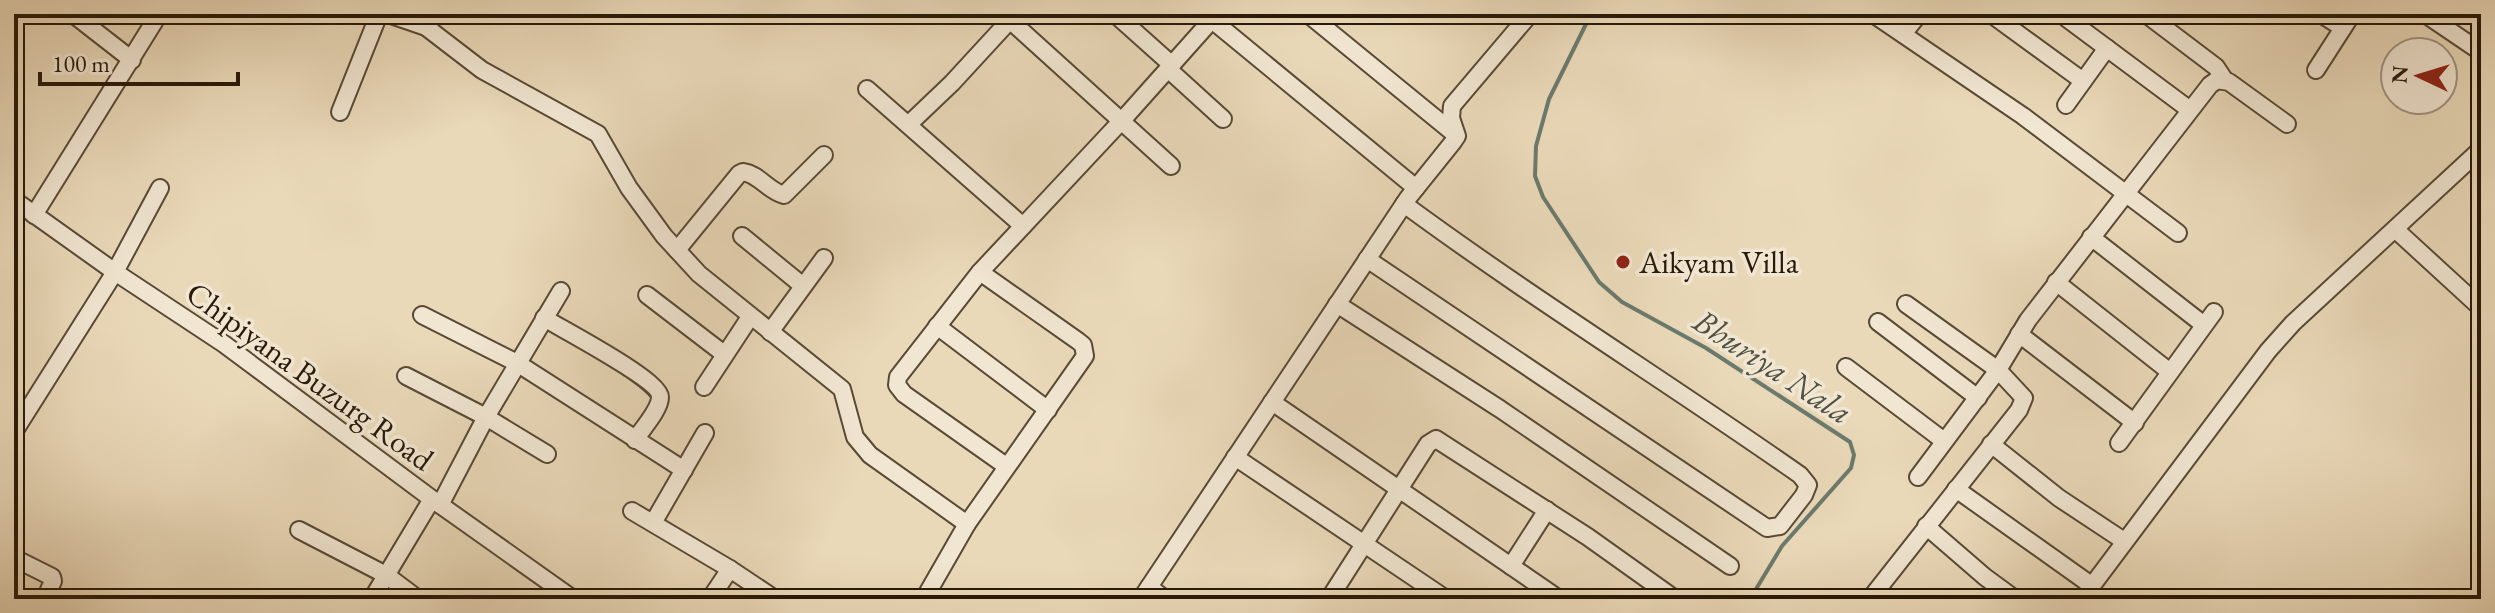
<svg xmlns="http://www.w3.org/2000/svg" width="2495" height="613" font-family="'EB Garamond',serif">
<rect width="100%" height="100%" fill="#ead9b9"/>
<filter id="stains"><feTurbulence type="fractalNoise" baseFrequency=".0025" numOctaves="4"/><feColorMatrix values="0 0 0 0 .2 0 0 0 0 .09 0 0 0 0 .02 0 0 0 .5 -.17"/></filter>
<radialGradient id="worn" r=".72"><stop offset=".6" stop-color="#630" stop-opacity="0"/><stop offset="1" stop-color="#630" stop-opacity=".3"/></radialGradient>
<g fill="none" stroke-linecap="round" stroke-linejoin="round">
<!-- stream -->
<path stroke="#6b7a6d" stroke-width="4" d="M 1591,14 L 1549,99 L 1536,146 L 1535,176 L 1543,197 L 1599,282 L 1622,302 L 1706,348 L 1850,442 L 1854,455 L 1851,468 L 1782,546 L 1750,599"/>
<defs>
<g id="minor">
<path d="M 73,14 L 132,60"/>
<path d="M 388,14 L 426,27 L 482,70 L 598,134 L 629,188 L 664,236 L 699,274 L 842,389 L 855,437 L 870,455 L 967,524"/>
<path d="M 1003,14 L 1171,166"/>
<path d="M 1115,14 L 1172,65"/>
<path d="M 1308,14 L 1456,135"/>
<path d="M 1873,14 L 2023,116 L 2178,233"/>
<path d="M 1991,14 L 2083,81"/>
<path d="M 2061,14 L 2190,110"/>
<path d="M 2146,14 L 2216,67 L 2224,79"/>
<path d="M 2321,14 L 2343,28"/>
<path d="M 2425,14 L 2481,52"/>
<path d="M 1212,20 L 1416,188"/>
<path d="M 426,27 L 436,14"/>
<path d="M 1903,34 L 1919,14"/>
<path d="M 1168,69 L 1223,119"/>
<path d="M 2316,70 L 2352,14"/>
<path d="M 867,89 L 1023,226"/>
<path d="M 2066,105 L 2107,48"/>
<path d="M 340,112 L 379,14"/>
<path d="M 909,124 L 952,83 L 1010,20"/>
<path d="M 14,200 L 115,272 L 224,344 L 432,499 L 573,599"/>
<path d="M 34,215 L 159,14"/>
<path d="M 2396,230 L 2481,308"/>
<path d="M 742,236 L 803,286"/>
<path d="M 2091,237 L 2204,325"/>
<path d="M 677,250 L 739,174 L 743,172 C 759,174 768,191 784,195 L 824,155"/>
<path d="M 1367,259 L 1767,528 L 1780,526 L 1804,495 L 1808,485 L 1800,475 C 1669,383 1533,299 1404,204"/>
<path d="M 2056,282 L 2170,372"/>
<path d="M 647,295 L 724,354"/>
<path d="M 1337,304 L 1500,409 L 1730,566"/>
<path d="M 422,315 L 517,363 L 684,470"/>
<path d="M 544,318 C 562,329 660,380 660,397 C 660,410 642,429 635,440"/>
<path d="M 1878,322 L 1978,398"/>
<path d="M 937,326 L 1048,410"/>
<path d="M 770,332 L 824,258"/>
<path d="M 2019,334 L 2135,423"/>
<path d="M 1846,367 L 1944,441"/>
<path d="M 406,376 L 486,417 L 547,454"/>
<path d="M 704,387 L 750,317"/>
<path d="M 1272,402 L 1559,599"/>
<path d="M 14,432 L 115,272 L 160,188"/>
<path d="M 2119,443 L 2214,312"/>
<path d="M 1991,444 L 2059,498 L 2124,541"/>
<path d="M 1235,457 L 1446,599"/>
<path d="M 1006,466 L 904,394 L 897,385 L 898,377 L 980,272 L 1126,116 L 1217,14"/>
<path d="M 1918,477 L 1998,370 L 2028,320 L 2210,85 L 2217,80 L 2229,82 L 2287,124"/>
<path d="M 1956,489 L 2091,585"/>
<path d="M 440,505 L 486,417 L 561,291"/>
<path d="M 632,511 L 730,569 L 775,599"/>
<path d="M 653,523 L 705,433"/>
<path d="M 1926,526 L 1985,577 L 2015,599"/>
<path d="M 299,530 L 386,575 L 418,599"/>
<path d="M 14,558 L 52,577 L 53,581 L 45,599"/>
<path d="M 1511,566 L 1547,510"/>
<path d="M 1149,587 L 1165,599"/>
<path d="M 372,599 L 432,499"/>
<path d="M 710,599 L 730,569"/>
<path d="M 924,599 L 967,524 L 1085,356 L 1083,345 L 1078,341 L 980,272"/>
<path d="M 1141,599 L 1408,198 L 1453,142 L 1457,136 L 1451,118 L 1452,106 L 1530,14"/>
<path d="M 1329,599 L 1428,444 L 1436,439 L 1588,537 L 1675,599"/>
<path d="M 1870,599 L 2019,410 L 2024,398 L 1998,370 L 1906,304"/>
<path d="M 2082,599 L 2268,351 L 2293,323 L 2481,149"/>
</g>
</defs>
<!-- minor casing -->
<use href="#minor" stroke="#584935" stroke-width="20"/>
<!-- minor -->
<use href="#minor" stroke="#f1e6d2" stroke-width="16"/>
</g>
<!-- markers -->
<circle fill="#8f2418" stroke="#f1e6d2" stroke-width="3" cx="1623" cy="262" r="8"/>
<g text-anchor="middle" stroke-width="7" stroke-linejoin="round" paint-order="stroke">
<!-- poi labels -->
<g font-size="32" fill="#281909" stroke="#f1e6d2" text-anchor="start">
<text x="1639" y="273">Aikyam Villa</text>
</g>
<!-- street labels -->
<g font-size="32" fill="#281909" stroke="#f1e6d2">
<text transform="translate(310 376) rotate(36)" y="11">Chipiyana Buzurg Road</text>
</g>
<!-- water labels -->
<g font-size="34" font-style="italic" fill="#4f5143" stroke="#f1e6d2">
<text transform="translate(1773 366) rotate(33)" y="12">Bhuriya Nala</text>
</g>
</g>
<!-- margin -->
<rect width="2495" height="613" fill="none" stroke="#ead9b9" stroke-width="48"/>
<rect x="16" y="16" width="2463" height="581" fill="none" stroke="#281909" stroke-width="4"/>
<rect x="24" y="24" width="2447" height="565" fill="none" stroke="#281909" stroke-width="2"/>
<!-- north arrow -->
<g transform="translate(2419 76) rotate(274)"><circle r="38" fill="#f1e6d2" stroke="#a19482" stroke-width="2"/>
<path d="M0-6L14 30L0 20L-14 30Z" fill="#8f2418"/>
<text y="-12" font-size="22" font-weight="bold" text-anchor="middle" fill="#281909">N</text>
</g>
<!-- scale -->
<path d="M40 72v12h198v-12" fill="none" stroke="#281909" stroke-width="4"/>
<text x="52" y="72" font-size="24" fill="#281909" stroke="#f1e6d2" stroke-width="6" paint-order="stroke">100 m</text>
<rect width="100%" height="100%" filter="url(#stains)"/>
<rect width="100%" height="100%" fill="url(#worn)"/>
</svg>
